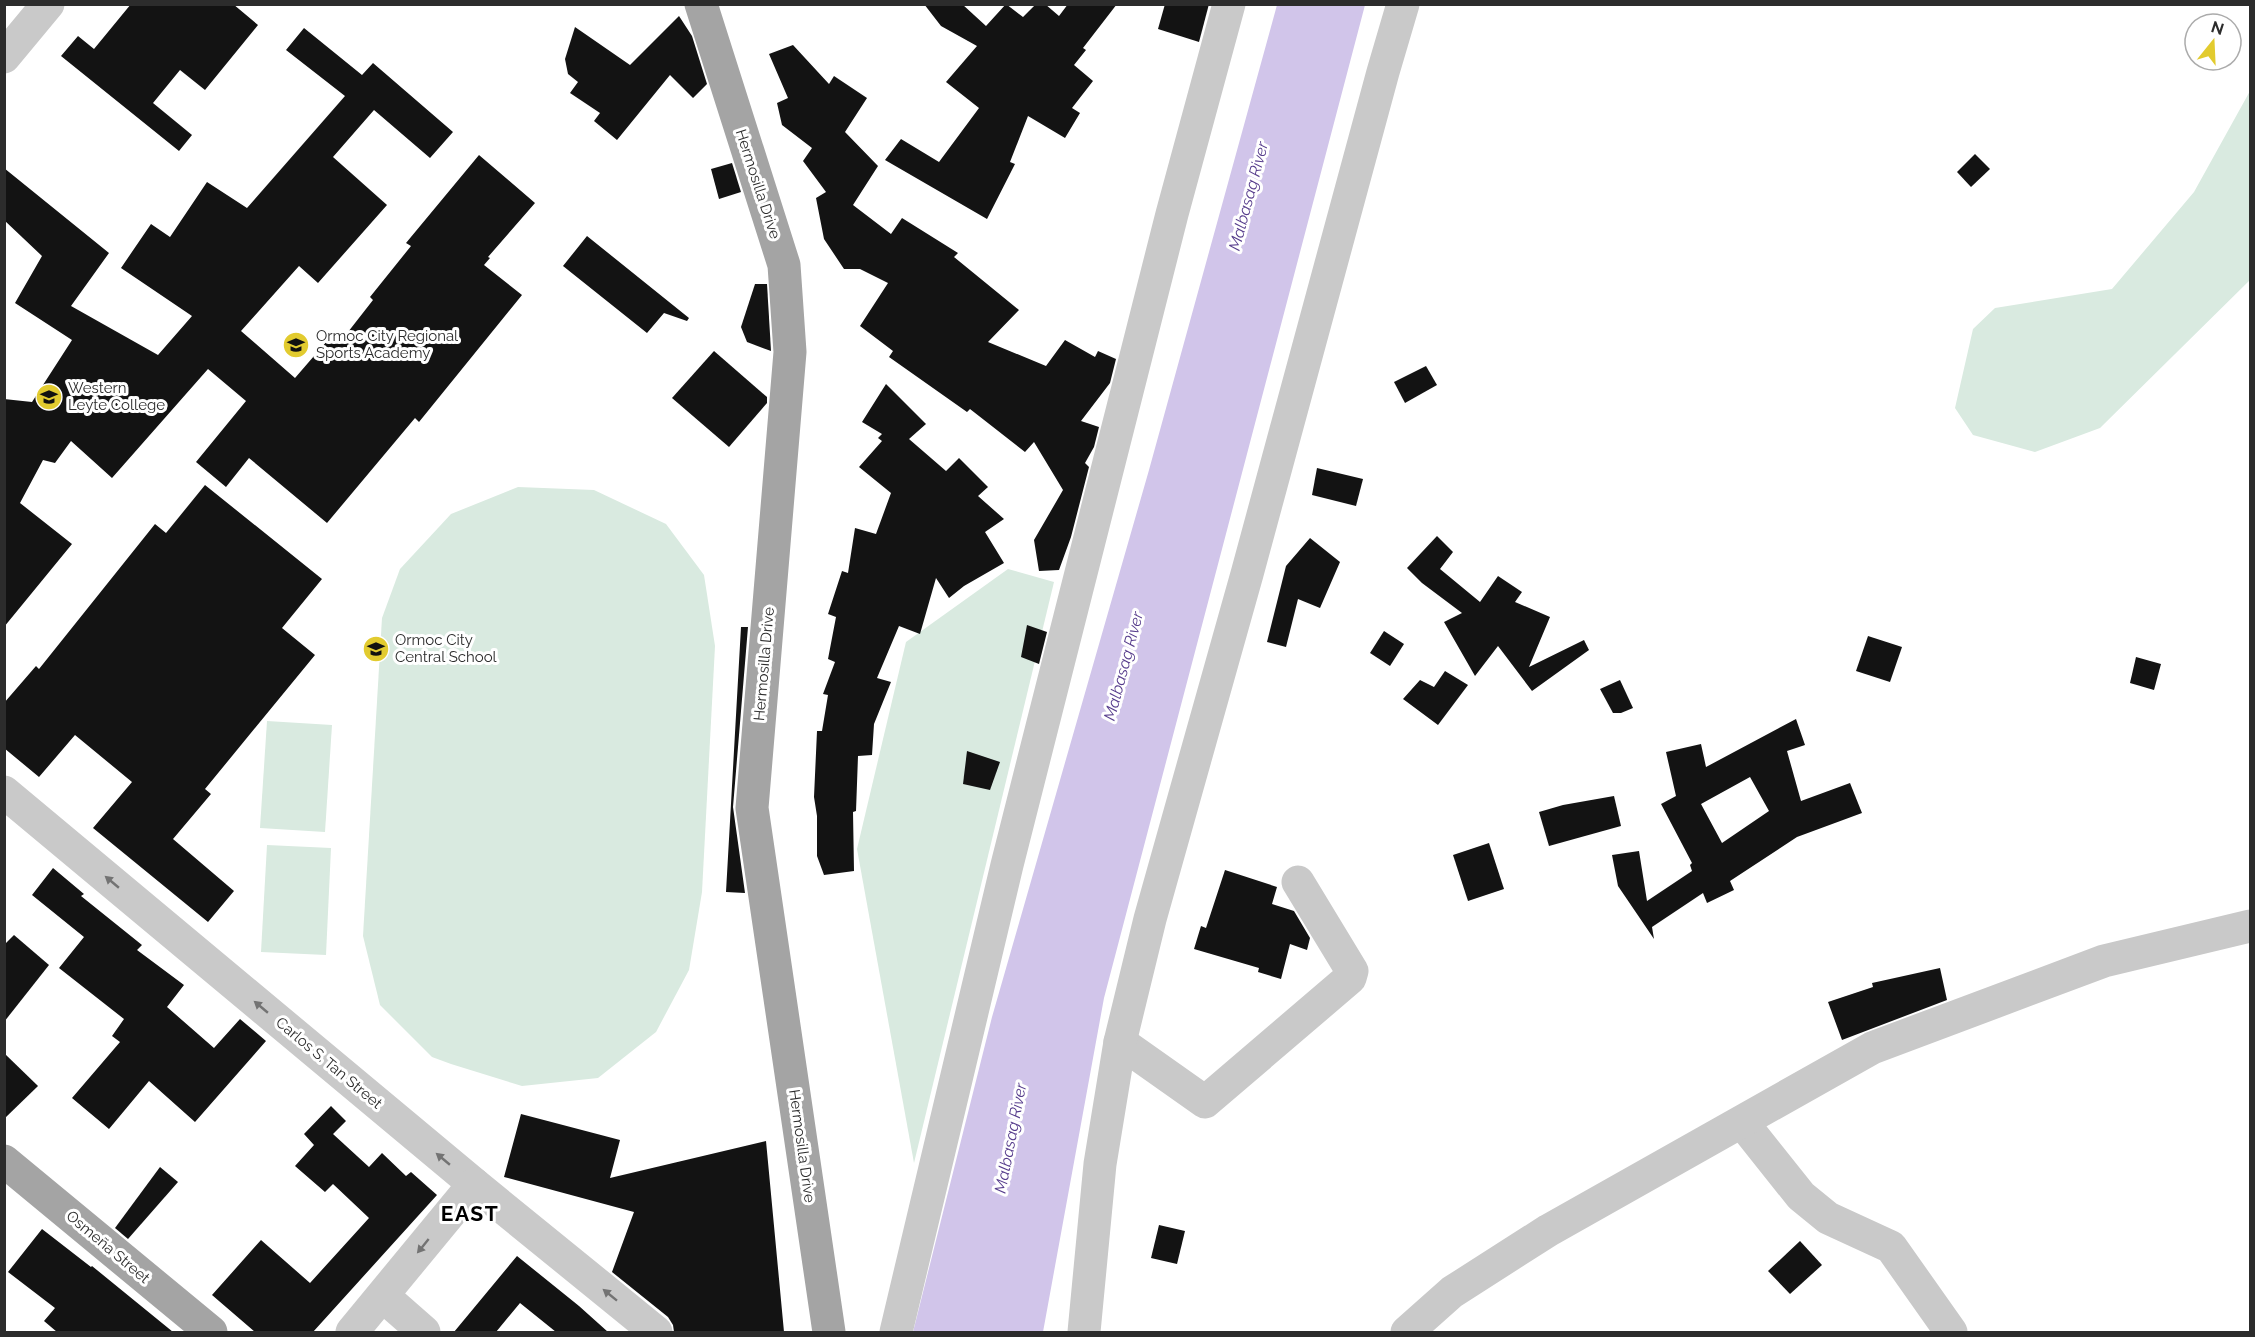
<svg xmlns="http://www.w3.org/2000/svg" width="2255" height="1337" font-family="Raleway,sans-serif">
<rect width="100%" height="100%" fill="#fff"/>
<!-- green -->
<g fill="#d9eae0">
<path d="M 2250,91 L 2250,280 L 2100,428 L 2035,452 L 1973,435 L 1955,408 L 1973,329 L 1995,308 L 2112,289 L 2194,192 Z"/>
<path d="M 518,487 L 594,490 L 666,524 L 704,575 L 715,646 L 702,892 L 689,970 L 656,1032 L 598,1078 L 522,1086 L 451,1064 L 432,1057 L 380,1005 L 363,936 L 382,618 L 400,569 L 451,514 Z"/>
<path d="M 1008,569 L 1054,582 L 914,1163 L 857,849 L 906,642 Z"/>
<path d="M 267,721 L 332,725 L 325,832 L 260,828 Z"/>
<path d="M 267,845 L 331,848 L 326,955 L 261,952 Z"/>
</g>
<!-- water -->
<path fill="#d1c5ea" d="M 1277,5 L 1365,5 L 1104,998 L 1043,1332 L 913,1332 L 992,1017 L 1149,470 Z"/>
<!-- building -->
<g fill="#131313" fill-rule="evenodd">
<path d="M 131,4 L 233,4 L 258,25 L 205,90 L 180,70 L 153,103 L 192,135 L 179,151 L 61,56 L 78,36 L 94,49 Z"/>
<path d="M 924,4 L 962,4 L 986,26 L 1006,4 L 1023,17 L 1036,4 L 1045,4 L 1059,16 L 1068,4 L 1117,4 L 1083,48 L 1086,50 L 1074,65 L 1093,81 L 1072,108 L 1080,113 L 1065,138 L 1028,116 L 1010,162 L 1015,164 L 987,219 L 885,160 L 901,139 L 939,162 L 979,108 L 946,82 L 977,46 L 941,26 Z"/>
<path d="M 1165,4 L 1209,4 L 1199,42 L 1158,29 Z"/>
<path d="M 679,16 L 692,36 L 707,84 L 693,98 L 670,75 L 617,140 L 594,121 L 600,113 L 570,93 L 578,82 L 568,74 L 565,59 L 575,27 L 630,65 Z"/>
<path d="M 304,28 L 362,75 L 373,63 L 453,132 L 430,158 L 374,110 L 333,157 L 387,205 L 318,283 L 299,266 L 241,331 L 295,378 L 333,334 L 341,341 L 373,300 L 370,297 L 411,246 L 406,243 L 479,155 L 535,203 L 488,257 L 490,258 L 484,265 L 522,295 L 419,422 L 415,418 L 327,523 L 249,458 L 226,487 L 196,462 L 246,401 L 208,369 L 112,478 L 71,441 L 55,463 L 43,460 L 20,503 L 72,544 L 4,627 L 4,399 L 32,402 L 72,340 L 15,303 L 42,256 L 4,220 L 4,168 L 109,253 L 71,306 L 158,355 L 192,316 L 121,268 L 151,224 L 170,237 L 207,182 L 247,208 L 345,96 L 286,50 Z"/>
<path d="M 793,45 L 829,84 L 834,76 L 867,98 L 845,132 L 878,166 L 853,205 L 891,234 L 902,218 L 958,253 L 954,257 L 1019,310 L 988,342 L 1046,366 L 1065,340 L 1095,357 L 1098,351 L 1116,359 L 1110,383 L 1081,421 L 1099,427 L 1094,447 L 1085,463 L 1089,467 L 1071,537 L 1059,570 L 1039,571 L 1034,540 L 1063,490 L 1034,442 L 1025,452 L 970,409 L 967,412 L 889,357 L 893,351 L 860,326 L 888,283 L 860,269 L 844,269 L 824,239 L 816,198 L 826,192 L 803,161 L 812,148 L 782,125 L 777,103 L 788,98 L 769,54 Z"/>
<path d="M 1975,154 L 1990,169 L 1971,187 L 1957,172 Z"/>
<path d="M 732,163 L 741,192 L 719,199 L 711,169 Z"/>
<path d="M 587,236 L 689,318 L 687,321 L 664,313 L 647,333 L 563,266 Z"/>
<path d="M 755,284 L 767,284 L 771,351 L 747,342 L 741,327 Z"/>
<path d="M 714,351 L 767,397 L 767,403 L 729,447 L 672,398 Z"/>
<path d="M 1426,366 L 1437,385 L 1405,403 L 1394,382 Z"/>
<path d="M 886,384 L 926,424 L 909,439 L 946,471 L 959,458 L 988,487 L 978,496 L 1004,519 L 985,532 L 1004,563 L 964,586 L 949,598 L 936,578 L 920,634 L 899,626 L 877,678 L 891,682 L 874,724 L 872,755 L 858,756 L 856,811 L 853,812 L 854,871 L 824,875 L 817,856 L 817,816 L 814,797 L 817,731 L 822,731 L 828,695 L 823,694 L 835,662 L 828,659 L 836,617 L 828,614 L 842,571 L 848,573 L 855,528 L 876,534 L 891,493 L 859,467 L 882,441 L 878,438 L 882,434 L 862,422 Z"/>
<path d="M 1317,468 L 1363,479 L 1356,506 L 1312,495 Z"/>
<path d="M 205,485 L 322,579 L 282,628 L 315,655 L 205,789 L 211,794 L 173,839 L 234,891 L 208,922 L 93,828 L 132,782 L 75,735 L 39,777 L 4,748 L 4,703 L 36,666 L 39,669 L 155,524 L 166,533 Z"/>
<path d="M 1437,536 L 1453,552 L 1440,569 L 1480,602 L 1498,576 L 1522,592 L 1515,602 L 1550,617 L 1529,667 L 1584,640 L 1589,650 L 1532,691 L 1498,646 L 1475,676 L 1444,622 L 1462,613 L 1422,583 L 1407,568 Z"/>
<path d="M 1310,538 L 1340,562 L 1320,608 L 1298,599 L 1286,647 L 1267,642 L 1286,566 Z"/>
<path d="M 1027,625 L 1047,632 L 1039,664 L 1021,657 Z"/>
<path d="M 741,627 L 748,627 L 733,807 L 745,893 L 726,892 Z"/>
<path d="M 1384,631 L 1404,644 L 1390,666 L 1370,653 Z"/>
<path d="M 1868,636 L 1902,647 L 1890,682 L 1856,671 Z"/>
<path d="M 2136,657 L 2161,664 L 2154,690 L 2130,683 Z"/>
<path d="M 1445,671 L 1468,685 L 1438,725 L 1403,699 L 1420,680 L 1434,687 Z"/>
<path d="M 1620,680 L 1633,708 L 1621,713 L 1613,713 L 1600,689 Z"/>
<path d="M 1796,719 L 1805,745 L 1787,751 L 1801,801 L 1850,783 L 1862,813 L 1797,837 L 1730,881 L 1734,890 L 1707,903 L 1703,893 L 1652,927 L 1654,939 L 1618,886 L 1612,855 L 1639,851 L 1647,901 L 1692,871 L 1690,865 L 1692,863 L 1661,804 L 1676,796 L 1666,752 L 1701,744 L 1706,767 ZM 1750,777 L 1769,811 L 1722,843 L 1701,804 Z"/>
<path d="M 967,751 L 1000,762 L 990,790 L 963,784 Z"/>
<path d="M 1614,796 L 1621,826 L 1549,846 L 1539,812 L 1563,805 Z"/>
<path d="M 1489,843 L 1504,889 L 1468,901 L 1453,855 Z"/>
<path d="M 53,868 L 84,894 L 81,896 L 142,945 L 137,950 L 184,985 L 167,1007 L 214,1048 L 240,1019 L 266,1041 L 195,1122 L 149,1081 L 109,1129 L 72,1098 L 120,1042 L 112,1036 L 124,1019 L 59,968 L 84,937 L 32,895 Z"/>
<path d="M 1225,870 L 1277,887 L 1272,904 L 1294,911 L 1310,938 L 1307,950 L 1290,944 L 1281,979 L 1258,972 L 1259,968 L 1194,949 L 1201,926 L 1206,928 Z"/>
<path d="M 14,935 L 49,965 L 4,1022 L 4,945 Z"/>
<path d="M 1940,968 L 1947,1000 L 1842,1040 L 1828,1002 L 1873,987 L 1872,983 Z"/>
<path d="M 4,1053 L 38,1086 L 4,1119 Z"/>
<path d="M 331,1106 L 346,1121 L 333,1134 L 369,1167 L 382,1153 L 406,1176 L 411,1172 L 437,1195 L 313,1332 L 255,1332 L 212,1295 L 261,1240 L 310,1283 L 369,1218 L 333,1184 L 325,1192 L 295,1166 L 314,1145 L 304,1134 Z"/>
<path d="M 521,1114 L 620,1140 L 610,1178 L 766,1141 L 784,1332 L 674,1332 L 673,1325 L 668,1317 L 612,1272 L 634,1212 L 504,1177 Z"/>
<path d="M 160,1167 L 178,1182 L 128,1239 L 115,1228 Z"/>
<path d="M 1159,1225 L 1185,1231 L 1177,1264 L 1151,1258 Z"/>
<path d="M 42,1229 L 91,1267 L 92,1266 L 173,1332 L 57,1332 L 44,1321 L 55,1308 L 8,1272 Z"/>
<path d="M 1800,1241 L 1822,1265 L 1790,1294 L 1768,1271 Z"/>
<path d="M 517,1256 L 579,1306 L 608,1332 L 556,1332 L 520,1303 L 496,1332 L 454,1332 Z"/>
</g>
<g fill="none" stroke-linecap="round" stroke-linejoin="round">
<!-- minor -->
<g stroke="#c9c9c9" stroke-width="33">
<path d="M 4,57 L 48,4"/>
<path d="M 4,792 L 474,1184 L 656,1332"/>
<path d="M 1120,1042 L 1205,1102 L 1350,978 L 1352,971 L 1298,882"/>
<path d="M 1742,1122 L 1801,1196 L 1828,1218 L 1891,1247 L 1951,1332"/>
<path d="M 383,1296 L 424,1332"/>
<path d="M 352,1332 L 474,1184"/>
<path d="M 896,1332 L 1007,865 L 1172,214 L 1229,4"/>
<path d="M 1084,1332 L 1100,1164 L 1120,1042 L 1150,919 L 1247,574 L 1383,72 L 1403,4"/>
<path d="M 1407,1332 L 1452,1292 L 1549,1230 L 1872,1048 L 2104,961 L 2250,926"/>
</g>
<!-- major -->
<g stroke="#a4a4a4" stroke-width="33">
<path d="M 701,4 L 784,265 L 790,352 L 752,808 L 829,1332"/>
<path d="M 4,1161 L 211,1332"/>
</g>
</g>
<!-- one-way arrows -->
<defs><path id="oneway-solid" d="M-6-.8H1V-3.2L6.5 0L1 3.2V.8H-6Z" transform="scale(1.5)"/></defs>
<g fill="#737373">
<use href="#oneway-solid" transform="translate(112 882) rotate(-140)"/>
<use href="#oneway-solid" transform="translate(261 1007) rotate(-140)"/>
<use href="#oneway-solid" transform="translate(443 1159) rotate(-140)"/>
<use href="#oneway-solid" transform="translate(423 1246) rotate(129)"/>
<use href="#oneway-solid" transform="translate(610 1295) rotate(-141)"/>
</g>
<!-- icons -->
<defs>
<symbol id="school-disc" viewBox="-11 -11 22 22"><circle r="9.5" fill="#e2cb2f" stroke="#fff"/><path d="M0-5L7-2L0 1L-7-2ZM-4 1L0 2.5L4 1V4Q0 6-4 4Z" fill="#111"/></symbol>
<symbol id="university-disc" viewBox="-11 -11 22 22"><circle r="9.5" fill="#e2cb2f" stroke="#fff"/><path d="M0-5L7-2L0 1L-7-2ZM-4 1L0 2.5L4 1V4Q0 6-4 4Z" fill="#111"/></symbol>
</defs>
<g fill-rule="evenodd">
<use href="#school-disc" x="281" y="330" width="30" height="30"/>
<use href="#university-disc" x="34" y="382" width="30" height="30"/>
<use href="#school-disc" x="361" y="634" width="30" height="30"/>
</g>
<g text-anchor="middle" stroke-width="6" stroke-linejoin="round" paint-order="stroke">
<!-- street labels -->
<g font-size="15" fill="#2c2c2c" stroke="#fff">
<text transform="translate(758 184) rotate(72)" y="5">Hermosilla Drive</text>
<text transform="translate(764 664) rotate(-85)" y="5">Hermosilla Drive</text>
<text transform="translate(329 1063) rotate(40)" y="5">Carlos S. Tan Street</text>
<text transform="translate(802 1146) rotate(82)" y="5">Hermosilla Drive</text>
<text transform="translate(108 1247) rotate(40)" y="5">Osmeña Street</text>
</g>
<!-- poi labels -->
<g font-size="15" fill="#2c2c2c" stroke="#fff" text-anchor="start">
<text x="316" y="341">Ormoc City Regional<tspan x="316" dy="17">Sports Academy</tspan></text>
<text x="68" y="393">Western<tspan x="68" dy="17">Leyte College</tspan></text>
<text x="395" y="645">Ormoc City<tspan x="395" dy="17">Central School</tspan></text>
</g>
<!-- water labels -->
<g font-size="16" font-style="italic" fill="#563c8c" stroke="#fff">
<text transform="translate(1248 196) rotate(-75)" y="6">Malbasag River</text>
<text transform="translate(1123 666) rotate(-75)" y="6">Malbasag River</text>
<text transform="translate(1010 1138) rotate(-79)" y="6">Malbasag River</text>
</g>
<!-- district labels -->
<g font-size="21" font-weight="bold" letter-spacing="1.5" fill="#000" stroke="#fff">
<text x="470" y="1221">EAST</text>
</g>
</g>
<!-- border -->
<rect width="2255" height="1337" fill="none" stroke="#2c2c2c" stroke-width="12"/>
<!-- north arrow -->
<g transform="translate(2213 42) rotate(18)"><circle r="28" fill="#ffffff" stroke="#ababab" stroke-width="1.5"/>
<path d="M0-4.5L10 22L0 15L-10 22Z" fill="#e2cb2f"/>
<text y="-9" font-size="16" font-weight="bold" text-anchor="middle" fill="#2c2c2c">N</text>
</g>
</svg>
